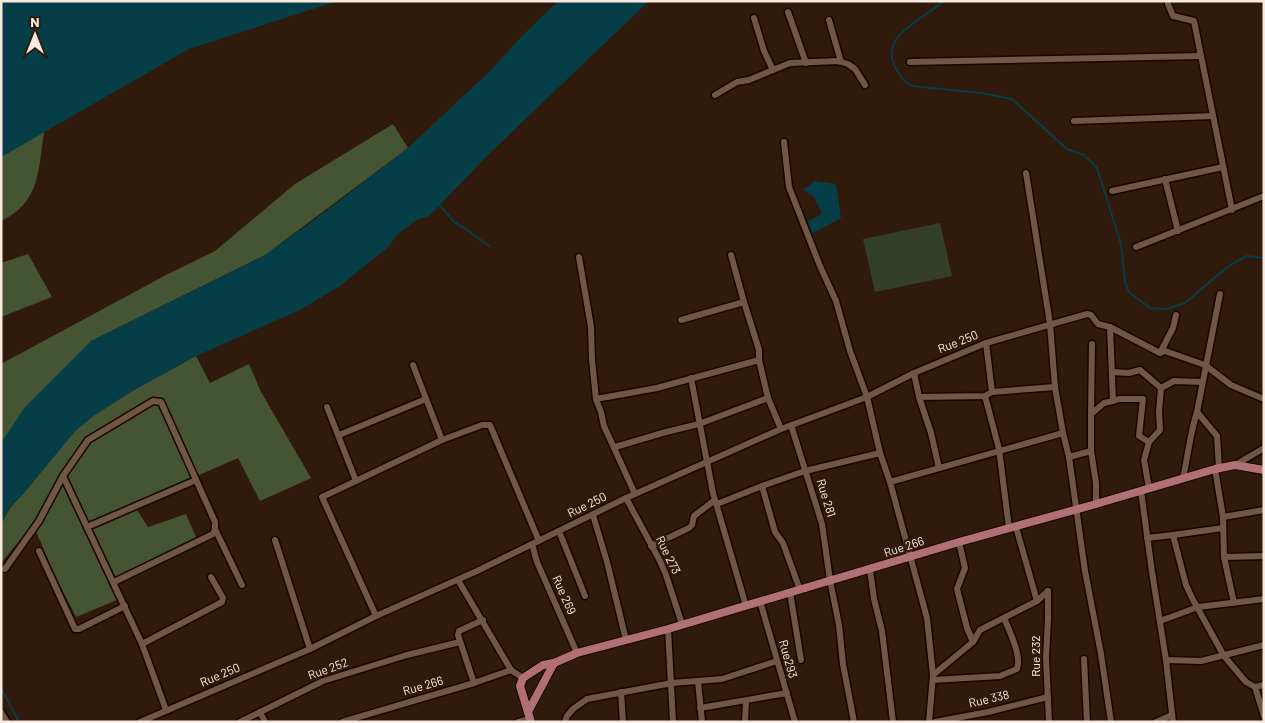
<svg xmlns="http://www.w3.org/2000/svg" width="1265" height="723" font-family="Barlow,sans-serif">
<rect width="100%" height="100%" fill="#301a0b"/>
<!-- green -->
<path fill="#343f29" d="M 940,223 L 952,276 L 875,292 L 863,239 Z"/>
<!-- forest -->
<g fill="#455534">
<path d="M 393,124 L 408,148 L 265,255 L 91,341 L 1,443 L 1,364 L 166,275 L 215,251 L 295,184 Z"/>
<path d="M 44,132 C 38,170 41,202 1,221 L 1,157 Z"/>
<path d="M 28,254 L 52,297 L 1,317 L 1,263 Z"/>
<path d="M 196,356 L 210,383 L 249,364 L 261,392 L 311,478 L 260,501 L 238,458 L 133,504 L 148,527 L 186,514 L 196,537 L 108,581 L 117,600 L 76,617 L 55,576 L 33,524 L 1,563 L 1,524 L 10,508 L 23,494 L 75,431 L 93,416 L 132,391 Z"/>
</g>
<!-- water -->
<g fill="#063e48">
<path d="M 1,1 L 338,1 L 189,49 L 1,157 Z"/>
<path d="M 558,1 L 649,1 L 488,155 L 431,214 L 427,217 L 416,220 L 398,234 L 387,248 L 340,286 L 302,309 L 196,356 L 132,391 L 93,416 L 75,431 L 23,494 L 10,507 L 1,524 L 1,443 L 25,407 L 91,341 L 265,255 L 314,220 L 408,148 L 491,70 L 522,36 Z"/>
<path d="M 816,181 L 836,184 L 841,218 L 809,235 L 807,222 L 822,214 L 814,197 L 803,189 Z"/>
</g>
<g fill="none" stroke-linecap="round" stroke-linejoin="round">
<!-- stream -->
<g stroke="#063e48" stroke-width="2">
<path d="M 943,1 C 927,18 878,35 895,67 C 900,76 904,82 912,86 L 981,93 L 1012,99 L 1067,149 L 1084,155 L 1097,168 L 1121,244 L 1125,281 L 1129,292 L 1150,308 L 1167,309 L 1185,303 L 1226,268 L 1239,260 L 1247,256 L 1264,258"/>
<path d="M 439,205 C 447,211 453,225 463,227 L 489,246"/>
<path d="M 1,688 L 19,722"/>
</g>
<defs>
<g id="minor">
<path d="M 1168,4 L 1173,16 L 1194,21 L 1232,210"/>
<path d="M 788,12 L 806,63"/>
<path d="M 754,18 L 764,51 L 773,70"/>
<path d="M 829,20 L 841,62"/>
<path d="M 910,62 L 1201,56"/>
<path d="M 715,95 L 737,82 L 749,80 L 790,63 L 838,61 L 848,64 L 855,69 L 865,85"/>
<path d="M 1074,121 L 1213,116"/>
<path d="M 784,142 L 789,187 L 820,266 L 836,301 L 850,351 L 867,397 L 880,453 L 890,482 L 927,618 L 933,675 L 929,722"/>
<path d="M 1026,173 L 1050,324 L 1055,387 L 1063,433 L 1069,457 L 1085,571 L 1101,654 L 1111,722"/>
<path d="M 1165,179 L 1178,231"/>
<path d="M 1112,191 L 1223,167"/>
<path d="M 1136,247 L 1264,196"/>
<path d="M 731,255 L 744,302 L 759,350 L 759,360 L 768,398 L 781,429"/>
<path d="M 579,257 L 591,327 L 592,360 L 596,399 L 601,412 L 604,426 L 635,494"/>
<path d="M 681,320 L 744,302"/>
<path d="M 986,343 L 992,392"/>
<path d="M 1160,353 L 1173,328 L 1176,315"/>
<path d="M 413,365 L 442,440"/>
<path d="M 1112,372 L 1129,373 L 1140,370 L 1161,388 L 1159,412 L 1160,430 L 1149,442 L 1144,460 L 1149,488"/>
<path d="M 914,373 L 919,397"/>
<path d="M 691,378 L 713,493 L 746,606"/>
<path d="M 1161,388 L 1174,381 L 1202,382"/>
<path d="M 985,396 L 999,449 L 1009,528"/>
<path d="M 596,399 L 657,388 L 759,360"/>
<path d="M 1113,401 L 1119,399 L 1143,399 L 1139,436 L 1149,442"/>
<path d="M 327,407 L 356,481"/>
<path d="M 1197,412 L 1217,436 L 1219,468"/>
<path d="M 1091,414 L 1092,344"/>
<path d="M 791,425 L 822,524 L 830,580 L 839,625 L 843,664 L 854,722"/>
<path d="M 339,435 L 426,399"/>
<path d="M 615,447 L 666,432 L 699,424 L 768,398"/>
<path d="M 1091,451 L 1096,483 L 1096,504"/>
<path d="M 1069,457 L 1091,451 L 1091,414 L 1104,403 L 1113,401 L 1110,327"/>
<path d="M 1235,465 L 1264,448"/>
<path d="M 939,468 L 931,433 L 919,397 L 985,396 L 992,392 L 1055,387"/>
<path d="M 1215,469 L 1223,517 L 1224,557 L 1234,603"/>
<path d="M 63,476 L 142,644 L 166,710"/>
<path d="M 1183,478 C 1188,456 1190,433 1197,412 L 1220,294"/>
<path d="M 890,482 L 1063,433"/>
<path d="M 762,486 L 775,532 L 783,543 L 800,590"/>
<path d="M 1141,491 L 1152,572 L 1166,660 L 1173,722"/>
<path d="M 626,498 L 660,561 L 666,575 L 682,624"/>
<path d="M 717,504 L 762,486 L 805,471 L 880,453"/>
<path d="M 593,515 L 607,562 L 626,640"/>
<path d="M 1223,517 L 1264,510"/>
<path d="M 87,527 L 196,480"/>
<path d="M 1016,527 L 1037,601"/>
<path d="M 215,529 L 242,585"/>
<path d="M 559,531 L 585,596"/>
<path d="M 1173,535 L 1223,528"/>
<path d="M 1147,538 L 1173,535 L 1186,585 L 1192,598 L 1224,656 L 1246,682 L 1255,687 L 1264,685"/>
<path d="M 275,540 L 310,649"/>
<path d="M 959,542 L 965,568 L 957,589 L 967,628 L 973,642"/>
<path d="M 532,544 L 537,562 L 577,653"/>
<path d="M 651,546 L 689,528 L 692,525 L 694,516 L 715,500"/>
<path d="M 39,551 L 75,629 L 79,629 L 125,606"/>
<path d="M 1224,557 L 1264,556"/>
<path d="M 5,569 L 39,521 L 63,476 L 88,440 L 153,401 L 161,402 L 215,522 L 215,529 L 213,534 L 114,582"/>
<path d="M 870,570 L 874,599 L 882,631 L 893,722"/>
<path d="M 458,580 L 511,670 L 523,678"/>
<path d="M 1048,591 L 1048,619 L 1046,658 L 1049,722"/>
<path d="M 790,592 L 801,660"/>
<path d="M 760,601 L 795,722"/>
<path d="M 376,616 L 322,497 L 337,490 L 442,440 L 482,425 L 490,425 L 539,541"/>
<path d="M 1160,621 L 1198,607 L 1264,599"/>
<path d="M 668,629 L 673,722"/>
<path d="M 142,644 L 222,602 L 223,598 L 211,577"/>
<path d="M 1084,659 L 1087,722"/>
<path d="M 1166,660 L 1201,661 L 1264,645"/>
<path d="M 933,675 L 973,642 L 980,630 L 1037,601 L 1048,591"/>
<path d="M 933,680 L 1000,676 L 1017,669 C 1022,656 1009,630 1004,618"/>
<path d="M 698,681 L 702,722"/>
<path d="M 474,683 L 458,635 L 459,631 L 483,620"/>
<path d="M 1255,687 L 1264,716"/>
<path d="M 621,692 L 623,722"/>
<path d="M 700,708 L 787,693"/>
<path d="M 1,712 L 7,722"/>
<path d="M 260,712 L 265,722"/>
<path d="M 140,722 L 310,649 L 376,616 L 477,571 L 626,498 L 781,429 L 867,397 L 914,373 L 986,343 L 1087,314 L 1091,315 L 1098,324 L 1110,327 L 1160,353 L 1165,351 L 1205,365 L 1231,385 L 1264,399"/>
<path d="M 240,722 L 323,681 L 407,655 L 460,642"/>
<path d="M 342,722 L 474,683 L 511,670"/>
<path d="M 518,722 L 530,719"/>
<path d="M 565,722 L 567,716 L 573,709 L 587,699 L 672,683 L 722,679 L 777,661"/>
<path d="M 745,722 L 746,701"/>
<path d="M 935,722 L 988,712 L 1048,697"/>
<path d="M 1156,722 L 1172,715"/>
</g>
<g id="major">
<path d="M 528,712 L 554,663"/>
<path d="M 531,722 L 520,686 L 523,678 L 543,665 L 554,663 L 577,653 L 668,629 L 959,542 L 1096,504 L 1215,469 L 1235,465 L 1264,470"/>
</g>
</defs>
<!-- minor casing -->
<use href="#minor" stroke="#170500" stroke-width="9"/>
<!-- major casing -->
<use href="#major" stroke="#170500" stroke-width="10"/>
<!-- minor -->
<use href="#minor" stroke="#6f5645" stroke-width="6"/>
<!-- major -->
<use href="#major" stroke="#b07074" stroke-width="8"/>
</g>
<g text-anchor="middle" stroke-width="4.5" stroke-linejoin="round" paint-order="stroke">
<!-- street labels -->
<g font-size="12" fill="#f9eae0" stroke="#301a0b">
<text transform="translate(958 342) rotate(-22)" y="4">Rue 250</text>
<text transform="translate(826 498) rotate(73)" y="4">Rue 281</text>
<text transform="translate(587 505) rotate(-26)" y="4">Rue 250</text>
<text transform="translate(904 547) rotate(-18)" y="4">Rue 266</text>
<text transform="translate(668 555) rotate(64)" y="4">Rue 273</text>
<text transform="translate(564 595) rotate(66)" y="4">Rue 269</text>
<text transform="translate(1036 656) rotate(-90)" y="4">Rue 232</text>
<text transform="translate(788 659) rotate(74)" y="4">Rue293</text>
<text transform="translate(328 669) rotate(-20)" y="4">Rue 252</text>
<text transform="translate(220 675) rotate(-23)" y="4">Rue 250</text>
<text transform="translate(423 686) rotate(-16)" y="4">Rue 266</text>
<text transform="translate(989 699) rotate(-13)" y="4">Rue 338</text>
</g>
</g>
<!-- border -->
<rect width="1265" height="723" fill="none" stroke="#f9eae0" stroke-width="5"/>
<!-- north arrow -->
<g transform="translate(35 35)" stroke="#301a0b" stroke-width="4" paint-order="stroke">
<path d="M0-4L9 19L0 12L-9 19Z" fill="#f9eae0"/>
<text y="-8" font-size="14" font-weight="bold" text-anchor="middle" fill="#f9eae0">N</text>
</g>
</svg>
